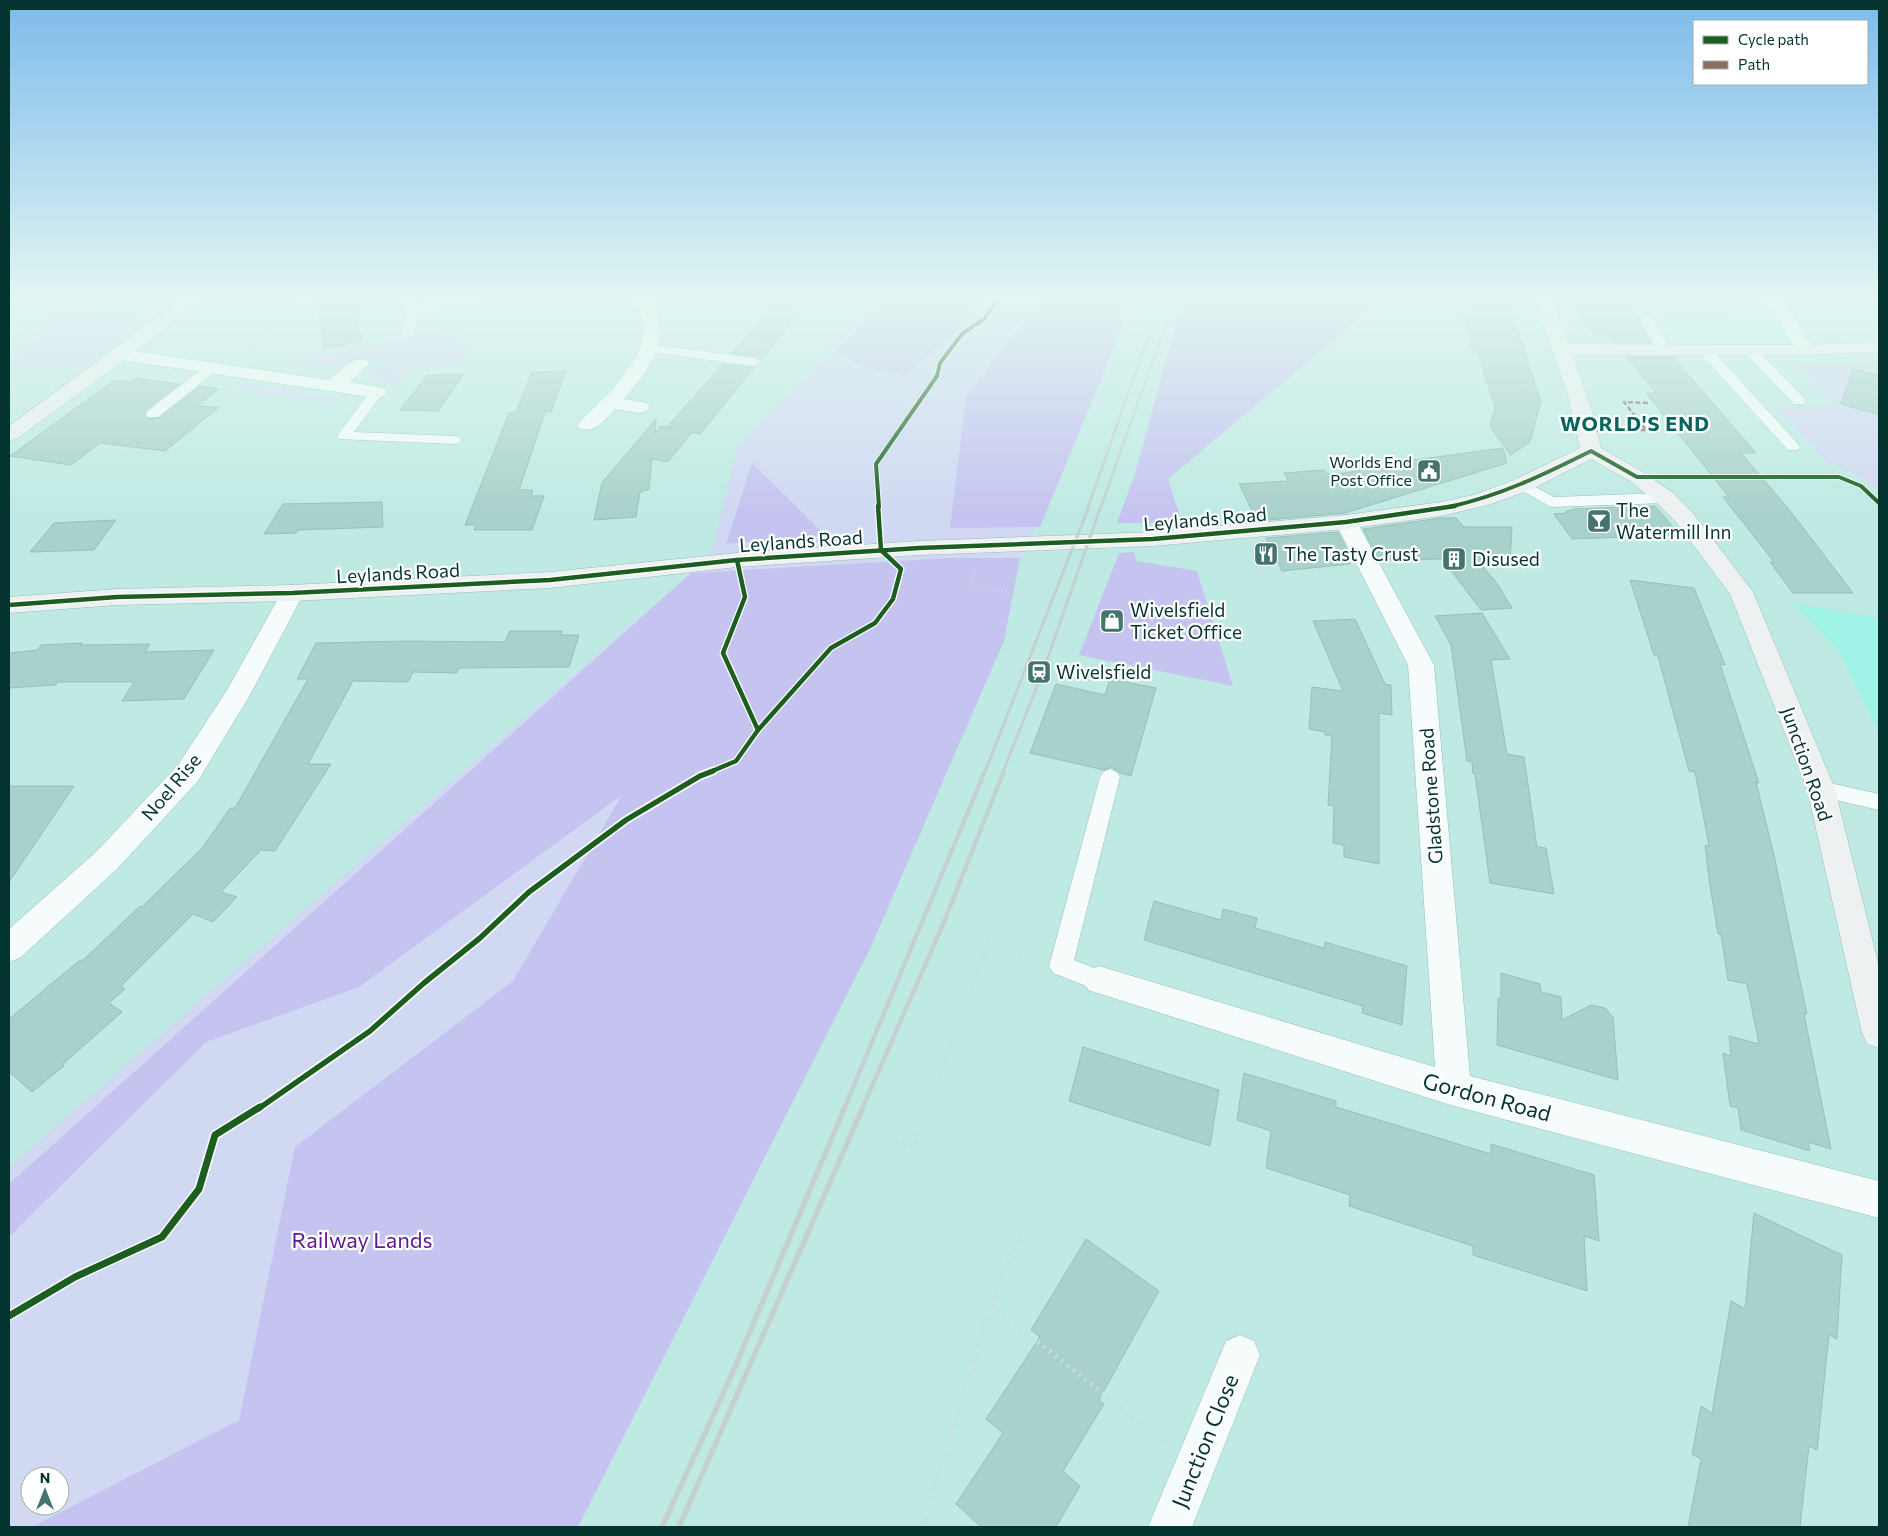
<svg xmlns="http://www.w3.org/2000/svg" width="1888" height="1536" font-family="Commissioner,sans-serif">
<rect width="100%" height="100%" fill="#bfeae3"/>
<!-- built -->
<g fill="#9ff3e7">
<path d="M 1663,311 L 1777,319 L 1790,340 L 1681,340 Z"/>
<path d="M 1569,314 L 1641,319 L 1652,340 L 1591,335 L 1575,325 Z"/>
<path d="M 1793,603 L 1879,618 L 1879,733 L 1839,651 Z"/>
</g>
<!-- green -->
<g fill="#d1d8f2" fill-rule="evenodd">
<path d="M 879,298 L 1120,298 L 1063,472 L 539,1527 L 9,1527 L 9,1167 L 710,556 L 738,447 L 864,316 ZM 30,1476 L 60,1476 L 60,1506 L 30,1506 Z"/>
<path d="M 55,312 L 152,318 L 84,366 L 9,366 L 9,359 L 13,359 L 41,335 Z"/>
<path d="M 451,328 L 454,341 L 468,361 L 436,366 L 354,361 L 310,366 L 286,363 Z"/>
<path d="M 1879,363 L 1879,494 L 1863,478 L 1828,462 L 1777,408 L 1836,406 L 1797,368 L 1800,365 Z"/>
<path d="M 372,368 L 411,369 L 395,384 L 365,379 Z"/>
<path d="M 240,384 L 349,400 L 325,402 L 234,389 Z"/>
</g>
<!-- forest -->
<g fill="#c5c4f0">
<path d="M 882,298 L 980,298 L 952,336 L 903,376 L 864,367 L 836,351 L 867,318 Z"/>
<path d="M 1043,298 L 1128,298 L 1122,328 L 1040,527 L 950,528 L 966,396 Z"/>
<path d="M 1183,298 L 1384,298 L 1168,479 L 1182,523 L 1117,523 L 1135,474 Z"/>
<path d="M 752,463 L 825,535 L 726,544 Z"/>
<path d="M 1134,552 L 1136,561 L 1197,571 L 1233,686 L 1079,655 L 1119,553 Z"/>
<path d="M 950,558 L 1020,558 L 1004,641 L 870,949 L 578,1527 L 32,1527 L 239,1420 L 295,1147 L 513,981 L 622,795 L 359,987 L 206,1042 L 9,1237 L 9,1184 L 691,573 Z"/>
</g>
<!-- building -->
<g fill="#a9d1cb" stroke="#98bfba">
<path d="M 780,298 L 799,314 L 761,360 L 754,356 L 732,353 Z"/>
<path d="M 1467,298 L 1507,298 L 1541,401 L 1530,442 L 1511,455 L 1490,427 L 1495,408 L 1478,353 L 1474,353 L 1463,314 L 1472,314 Z"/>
<path d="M 1573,298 L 1611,298 L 1616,308 L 1632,309 L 1640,318 L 1638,321 L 1650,342 L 1615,342 L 1609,336 L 1593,334 L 1590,328 L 1587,328 Z"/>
<path d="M 354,303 L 362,341 L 324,349 L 318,309 Z"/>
<path d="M 1627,357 L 1673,357 L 1756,453 L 1741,453 L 1791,512 L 1853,593 L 1793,593 L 1770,562 L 1774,562 L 1723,497 L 1729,497 L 1646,393 L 1656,393 Z"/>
<path d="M 723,364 L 754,368 L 700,434 L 692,432 L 668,462 L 652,459 L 649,489 L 640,492 L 636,517 L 594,520 L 602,483 L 656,419 L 655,433 L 661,426 L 672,428 L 667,427 Z"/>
<path d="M 1853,369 L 1879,375 L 1879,415 L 1841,404 Z"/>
<path d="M 566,371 L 551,412 L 545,412 L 519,490 L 533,490 L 531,496 L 544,496 L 532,530 L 474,530 L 476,525 L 465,525 L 509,413 L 516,412 L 532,372 Z"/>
<path d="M 464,374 L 438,411 L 400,410 L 427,375 Z"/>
<path d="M 135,378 L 180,384 L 146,410 L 144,415 L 148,419 L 159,418 L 200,386 L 219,389 L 197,406 L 219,407 L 165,451 L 100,443 L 71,465 L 10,456 L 115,380 L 130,382 Z"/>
<path d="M 1503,448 L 1507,463 L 1345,513 L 1257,521 L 1239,484 L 1288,481 L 1284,473 L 1324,470 L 1327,474 L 1344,473 L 1394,465 L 1392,463 Z"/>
<path d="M 382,502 L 383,527 L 298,530 L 296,533 L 264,534 L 283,504 Z"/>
<path d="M 1655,506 L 1680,535 L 1572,539 L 1554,514 L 1567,513 L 1566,511 L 1574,510 L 1573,509 Z"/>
<path d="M 1441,518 L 1456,518 L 1464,527 L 1512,527 L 1510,562 L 1479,562 L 1496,582 L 1512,608 L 1481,610 L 1442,559 L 1379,560 L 1363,529 Z"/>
<path d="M 116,520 L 94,550 L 30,552 L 54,523 Z"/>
<path d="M 1338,532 L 1352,560 L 1348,560 L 1350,564 L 1282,571 L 1266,538 Z"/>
<path d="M 1630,580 L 1694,588 L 1725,665 L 1720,664 L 1759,783 L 1756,782 L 1774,855 L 1807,1014 L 1804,1014 L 1831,1149 L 1808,1142 L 1810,1151 L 1741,1130 L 1738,1108 L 1730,1106 L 1723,1053 L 1731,1056 L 1729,1036 L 1759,1044 L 1747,984 L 1728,980 L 1721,935 L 1718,934 L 1710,886 L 1705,845 L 1709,846 L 1695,772 L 1689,771 L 1658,656 L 1654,655 Z"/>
<path d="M 1482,613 L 1510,659 L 1491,660 L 1507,754 L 1524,757 L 1537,847 L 1546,848 L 1554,894 L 1490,883 L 1475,774 L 1473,774 L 1472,762 L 1467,761 L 1451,645 L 1435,616 Z"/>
<path d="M 1355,619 L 1385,684 L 1391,685 L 1392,715 L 1379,713 L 1379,864 L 1344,857 L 1344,845 L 1333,843 L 1334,806 L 1328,805 L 1332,736 L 1325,735 L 1325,732 L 1309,729 L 1312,687 L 1343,691 L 1313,621 Z"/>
<path d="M 510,631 L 562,631 L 561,635 L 579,635 L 569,667 L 459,668 L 457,673 L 413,672 L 408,682 L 353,681 L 308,764 L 331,764 L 275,851 L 261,850 L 221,892 L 237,897 L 213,922 L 193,914 L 121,986 L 125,989 L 109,1003 L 122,1012 L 62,1065 L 64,1066 L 32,1092 L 9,1072 L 9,1019 L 80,960 L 82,961 L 140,906 L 142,907 L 203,847 L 230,808 L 235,808 L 308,679 L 297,679 L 316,643 L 406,641 L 505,642 Z"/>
<path d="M 82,643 L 81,645 L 150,644 L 145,652 L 214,650 L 184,699 L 122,701 L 134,682 L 57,682 L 56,685 L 9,688 L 9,653 L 38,650 L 41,645 Z"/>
<path d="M 1110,679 L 1156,688 L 1131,776 L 1120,773 L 1111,767 L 1104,770 L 1030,753 L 1056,684 L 1105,695 Z"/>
<path d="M 9,786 L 74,786 L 9,882 Z"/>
<path d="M 1154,901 L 1221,920 L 1223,909 L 1257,918 L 1255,928 L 1324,948 L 1325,942 L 1407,966 L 1402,1025 L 1362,1013 L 1363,1006 L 1144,940 Z"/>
<path d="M 1501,973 L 1540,984 L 1541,992 L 1561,997 L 1562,1020 L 1591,1005 L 1605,1008 L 1613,1017 L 1618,1080 L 1497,1045 L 1498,998 L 1501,999 Z"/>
<path d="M 1083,1047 L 1219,1090 L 1210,1146 L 1069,1101 Z"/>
<path d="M 1244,1073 L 1336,1101 L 1336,1107 L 1491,1154 L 1491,1144 L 1594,1175 L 1599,1241 L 1584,1236 L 1587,1291 L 1473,1255 L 1473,1246 L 1349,1206 L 1350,1195 L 1266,1168 L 1271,1131 L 1237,1120 Z"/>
<path d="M 1754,1213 L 1842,1255 L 1837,1339 L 1829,1335 L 1817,1450 L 1809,1446 L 1800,1527 L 1688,1527 L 1701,1459 L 1692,1454 L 1701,1406 L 1712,1413 L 1731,1301 L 1745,1309 Z"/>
<path d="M 1086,1239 L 1159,1291 L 1099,1400 L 1104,1404 L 1063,1471 L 1080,1486 L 1056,1527 L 981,1527 L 956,1504 L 1003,1433 L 986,1419 L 1040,1337 L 1031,1330 Z"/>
</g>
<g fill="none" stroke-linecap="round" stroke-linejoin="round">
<defs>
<g id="lane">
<path d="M 296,298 L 313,298 L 311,301 L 298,302 Z"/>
<path d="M 401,298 L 413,298 L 418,316 L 414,334 L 408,338 L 402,334 L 406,316 Z"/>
<path d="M 1646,316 L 1651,317 L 1670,349 L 1668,352 L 1663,353 L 1658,352 L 1640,320 Z"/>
<path d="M 648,344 L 754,358 L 761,362 L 754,366 L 643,351 L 641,348 Z"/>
<path d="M 1705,346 L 1710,347 L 1798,444 L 1800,447 L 1798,450 L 1788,450 L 1700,353 L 1698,350 Z"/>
<path d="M 1750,346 L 1755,347 L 1804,398 L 1806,401 L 1804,404 L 1794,404 L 1745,353 L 1743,350 Z"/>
<path d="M 210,365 L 215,366 L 217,369 L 215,372 L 158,417 L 148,417 L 146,414 L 148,411 L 205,366 Z"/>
<path d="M 377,388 L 384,392 L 354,432 L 454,436 L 459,437 L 461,440 L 459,443 L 454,444 L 339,439 L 337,436 L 339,433 L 372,389 Z"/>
<path d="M 1522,480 L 1554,497 L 1665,493 L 1671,495 L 1673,498 L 1671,501 L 1665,503 L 1551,507 L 1517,488 L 1514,485 L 1517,482 Z"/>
<path d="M 1110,769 L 1117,772 L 1120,777 L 1074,960 L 1107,973 L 1111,980 L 1107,987 L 1099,991 L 1053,973 L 1049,966 L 1100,777 L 1103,772 Z"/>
<path d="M 1821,781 L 1879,794 L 1879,810 L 1814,795 L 1811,789 L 1814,783 Z"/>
</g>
<g id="street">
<path d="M 446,298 L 482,298 L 479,302 L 473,303 L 411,315 L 405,314 L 402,310 L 405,306 Z"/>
<path d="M 629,298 L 647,298 C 652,305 659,313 660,322 C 665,350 641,380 624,399 L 647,403 L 650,407 L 647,411 L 640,413 L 615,409 C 605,420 596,433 580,429 L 577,425 L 580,421 C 604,399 649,358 643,322 C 641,312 635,305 629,298 Z"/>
<path d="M 1764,298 L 1782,298 L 1814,350 L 1811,354 L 1805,355 L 1799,354 Z"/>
<path d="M 120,349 L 330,380 C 341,370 352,356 367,360 L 369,364 L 350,382 L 384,388 L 387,392 L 384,396 L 377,398 L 114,359 L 111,355 L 114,351 Z"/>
<path d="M 1346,515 L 1354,517 L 1357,522 L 1434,665 L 1470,1076 L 1879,1181 L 1879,1218 L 1454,1106 L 1088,990 L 1083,980 L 1088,970 L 1099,966 L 1435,1067 L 1408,665 L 1335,522 L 1338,517 Z"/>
<path d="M 292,585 L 300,588 L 304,593 L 250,695 L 198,781 L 117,869 L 20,958 L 9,962 L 9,929 L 97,851 L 178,765 L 227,690 L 284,588 Z"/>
<path d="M 1240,1335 L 1254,1341 L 1260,1355 L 1192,1527 L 1148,1527 L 1226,1341 Z"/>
</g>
<g id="secondary">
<path d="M 183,298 L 203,298 L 117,366 L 16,439 L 9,441 L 9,426 Z"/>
<path d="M 1533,298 L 1551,298 L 1569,344 L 1805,345 L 1879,342 L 1879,352 L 1805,355 L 1573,355 L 1592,412 L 1601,448 L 1644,473 L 1673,493 L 1692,512 L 1753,592 L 1835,789 L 1879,967 L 1879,1048 L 1867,1044 L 1862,1033 L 1807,789 L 1730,594 L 1676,522 L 1657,503 L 1630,481 L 1591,459 L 1530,490 L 1488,505 L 1441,516 L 1346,529 L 1153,546 L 919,555 L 737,567 L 550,588 L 292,601 L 117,605 L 9,613 L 9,597 L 117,589 L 292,585 L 550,572 L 737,553 L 919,541 L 1153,532 L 1346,515 L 1441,502 L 1474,495 L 1514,480 L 1580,448 L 1567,392 Z"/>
</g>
</defs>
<!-- lane casing -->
<use href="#lane" stroke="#96bdb8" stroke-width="1"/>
<!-- street casing -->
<use href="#street" stroke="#96bdb8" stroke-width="1"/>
<!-- secondary casing -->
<use href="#secondary" stroke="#96bdb8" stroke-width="1"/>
<!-- path-far3 -->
<g stroke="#cddcda" stroke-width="2" stroke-dasharray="0.5 2.5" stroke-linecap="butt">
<path d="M 455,325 L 458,338 L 477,361 L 615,357"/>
<path d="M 369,342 L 385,339"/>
<path d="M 249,349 L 270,332 L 286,315"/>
<path d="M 9,355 L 33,335 L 46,314 L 63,298"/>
<path d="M 303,356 L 336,349"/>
<path d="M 9,357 L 36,355 L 67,360"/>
<path d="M 387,366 L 434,368 L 477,361"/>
<path d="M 1847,371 L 1837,405 L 1879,416"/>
<path d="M 466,423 L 509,360"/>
<path d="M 172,466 L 352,460"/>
<path d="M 23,476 L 40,462"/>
<path d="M 9,477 L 100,472 L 131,449"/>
<path d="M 1682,477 L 1839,477 L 1861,486 L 1879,503"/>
<path d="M 1839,477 L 1857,468 L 1845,449"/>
<path d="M 1853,480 L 1879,481"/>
</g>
<!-- path-far2 -->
<g stroke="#cddcda" stroke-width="2.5" stroke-dasharray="1 3" stroke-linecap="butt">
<path d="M 1252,556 L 1262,576 L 1339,568"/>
<path d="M 975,571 L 969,585 L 1090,609"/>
<path d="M 1774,598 L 1879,616"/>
</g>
<!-- path-far1 -->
<path stroke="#cddcda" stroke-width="4" stroke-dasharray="1 4.5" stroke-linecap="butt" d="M 927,1109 L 989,944 L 1034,958"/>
<!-- path -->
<g stroke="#cddcda" stroke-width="4.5" stroke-dasharray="2 5.5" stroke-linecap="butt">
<path d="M 888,1139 L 913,1146 L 928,1107"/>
<path d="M 991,1304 L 1164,1443"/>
<path d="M 923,1527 L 991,1304 L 1021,1232"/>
</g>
<!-- lane -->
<use href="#lane" fill="#f5fcfb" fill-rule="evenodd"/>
<!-- street -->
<use href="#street" fill="#f5fcfb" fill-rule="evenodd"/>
<!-- secondary -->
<use href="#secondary" fill="#eef1f1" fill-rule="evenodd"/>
<!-- rail-far3 -->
<g stroke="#c3d1cf" stroke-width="2.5">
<path d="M 1088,507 L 1162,298"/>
<path d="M 1101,507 L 1175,298"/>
</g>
<!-- rail-far2 -->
<g stroke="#c3d1cf" stroke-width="3">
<path d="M 985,772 L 1089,506"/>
<path d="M 1003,772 L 1042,674 L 1101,506"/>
</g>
<!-- rail-far1 -->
<g stroke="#c3d1cf" stroke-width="4.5">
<path d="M 844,1109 L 985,771"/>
<path d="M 862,1109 L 944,922 L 1004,771"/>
</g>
<!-- rail -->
<g stroke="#c3d1cf" stroke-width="5.5">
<path d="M 662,1527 L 732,1374 L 845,1107"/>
<path d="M 679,1527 L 863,1107"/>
</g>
<!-- quiet -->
<path stroke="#8d6e63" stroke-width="2.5" stroke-dasharray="5 2.5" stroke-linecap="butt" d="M 1588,430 L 1646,430 L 1624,402 L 1649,403"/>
<defs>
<g id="cycleway-far3">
<path d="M 879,507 L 876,464 L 937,376 L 940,363 L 962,334 L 984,319 L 998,298"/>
<path d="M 1449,507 C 1502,495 1543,475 1591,451 L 1637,477 L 1839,477 L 1861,486 L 1879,503"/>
</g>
<g id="cycleway-far2">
<path d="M 737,560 L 745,597 L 723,653 L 758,730"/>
<path d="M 9,605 L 117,597 L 292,593 L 550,580 L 737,560 L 919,548 L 1153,539 L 1346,522 L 1455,506"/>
<path d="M 710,772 L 736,761 L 758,730 L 831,648 L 875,623 L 893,599 L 901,569 L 881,550 L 878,506"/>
</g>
<path id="cycleway-far1" d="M 258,1109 L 370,1031 L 424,983 L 480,938 L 529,892 L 626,820 L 700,776 L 713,771"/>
<path id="cycleway" d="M 9,1316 L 75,1277 L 162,1237 L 199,1189 L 215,1135 L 260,1107"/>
</defs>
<!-- cycleway-far3 casing -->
<use href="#cycleway-far3" stroke="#fff" stroke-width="5.5"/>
<!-- cycleway-far2 casing -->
<use href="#cycleway-far2" stroke="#fff" stroke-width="7"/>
<!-- cycleway-far1 casing -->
<use href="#cycleway-far1" stroke="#fff" stroke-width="9"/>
<!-- cycleway casing -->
<use href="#cycleway" stroke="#fff" stroke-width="10"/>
<!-- cycleway-far3 -->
<use href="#cycleway-far3" stroke="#1b5e20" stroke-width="4"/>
<!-- cycleway-far2 -->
<use href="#cycleway-far2" stroke="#1b5e20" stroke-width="4.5"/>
<!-- cycleway-far1 -->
<use href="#cycleway-far1" stroke="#1b5e20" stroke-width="5.5"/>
<!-- cycleway -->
<use href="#cycleway" stroke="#1b5e20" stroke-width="7"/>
</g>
<!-- sky -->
<linearGradient id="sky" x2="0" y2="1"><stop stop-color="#7dbbeb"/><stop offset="0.58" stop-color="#e2f6f2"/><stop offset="1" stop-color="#e2f6f2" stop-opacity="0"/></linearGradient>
<rect width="1888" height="513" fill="url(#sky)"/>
<!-- icons -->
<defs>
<symbol id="civic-square" viewBox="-11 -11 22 22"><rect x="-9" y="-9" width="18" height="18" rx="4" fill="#45746e" stroke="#fff"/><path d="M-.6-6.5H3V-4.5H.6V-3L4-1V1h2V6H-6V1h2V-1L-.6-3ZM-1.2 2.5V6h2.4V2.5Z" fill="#fff"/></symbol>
<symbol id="bar-square" viewBox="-11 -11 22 22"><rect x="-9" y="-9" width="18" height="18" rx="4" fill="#45746e" stroke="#fff"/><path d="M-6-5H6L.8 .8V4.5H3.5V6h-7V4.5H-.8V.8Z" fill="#fff"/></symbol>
<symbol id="restaurant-square" viewBox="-11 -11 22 22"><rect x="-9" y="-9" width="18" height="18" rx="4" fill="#45746e" stroke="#fff"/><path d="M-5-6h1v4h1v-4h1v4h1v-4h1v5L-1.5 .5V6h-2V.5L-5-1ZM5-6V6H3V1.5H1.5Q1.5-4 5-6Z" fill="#fff"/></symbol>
<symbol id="building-square" viewBox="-11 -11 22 22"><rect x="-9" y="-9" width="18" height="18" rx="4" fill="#45746e" stroke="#fff"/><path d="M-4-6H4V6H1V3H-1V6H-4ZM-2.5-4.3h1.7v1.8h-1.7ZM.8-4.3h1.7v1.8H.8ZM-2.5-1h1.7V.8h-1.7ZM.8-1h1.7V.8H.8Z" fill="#fff"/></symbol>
<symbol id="shop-square" viewBox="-11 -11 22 22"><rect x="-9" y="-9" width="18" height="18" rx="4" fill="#45746e" stroke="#fff"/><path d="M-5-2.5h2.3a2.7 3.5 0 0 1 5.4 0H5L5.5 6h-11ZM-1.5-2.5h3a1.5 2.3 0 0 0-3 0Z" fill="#fff"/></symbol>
<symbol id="station-square" viewBox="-11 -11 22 22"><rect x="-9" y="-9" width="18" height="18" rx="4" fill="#45746e" stroke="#fff"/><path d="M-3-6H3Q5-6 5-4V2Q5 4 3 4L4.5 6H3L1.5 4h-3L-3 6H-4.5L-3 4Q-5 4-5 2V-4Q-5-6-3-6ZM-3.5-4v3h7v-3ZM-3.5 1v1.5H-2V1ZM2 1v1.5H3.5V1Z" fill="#fff"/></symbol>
</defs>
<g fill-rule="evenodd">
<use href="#civic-square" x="1415" y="457" width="28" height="28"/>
<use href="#bar-square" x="1585" y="507" width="28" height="28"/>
<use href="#restaurant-square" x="1252" y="540" width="28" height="28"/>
<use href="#building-square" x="1440" y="545" width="28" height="28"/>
<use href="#shop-square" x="1098" y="607" width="28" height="28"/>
<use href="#station-square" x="1025" y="658" width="28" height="28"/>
</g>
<g text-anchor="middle" stroke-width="4.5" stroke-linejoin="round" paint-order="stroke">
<!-- far-poi labels -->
<g font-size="16" fill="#04342f" stroke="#fff" text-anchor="end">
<text x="1412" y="468">Worlds End<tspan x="1412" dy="18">Post Office</tspan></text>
</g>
<!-- poi labels -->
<g font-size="19" fill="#04342f" stroke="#fff" text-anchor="start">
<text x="1616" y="517">The<tspan x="1616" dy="22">Watermill Inn</tspan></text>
<text x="1284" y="561">The Tasty Crust</text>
<text x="1472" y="566">Disused</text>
<text x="1130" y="617">Wivelsfield<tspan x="1130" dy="22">Ticket Office</tspan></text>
<text x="1056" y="679">Wivelsfield</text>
</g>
<!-- street labels -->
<g font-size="19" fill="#04342f" stroke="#fff">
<text transform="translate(1205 519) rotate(-5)" y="7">Leylands Road</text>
<text transform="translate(801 541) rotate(-4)" y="7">Leylands Road</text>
<text transform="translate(398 573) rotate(-3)" y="7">Leylands Road</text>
<text transform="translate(1807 764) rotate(71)" y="7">Junction Road</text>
<text transform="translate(171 787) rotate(-50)" y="7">Noel Rise</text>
<text transform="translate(1431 796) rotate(-94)" y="7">Gladstone Road</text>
</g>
<!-- far-district labels -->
<g font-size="20" font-weight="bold" letter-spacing="1" fill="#06655c" stroke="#fff">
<text x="1635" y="431">WORLD'S END</text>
</g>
<!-- near-street labels -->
<g font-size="22" fill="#04342f" stroke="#fff">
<text transform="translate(1487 1097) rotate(15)" y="8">Gordon Road</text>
<text transform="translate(1205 1441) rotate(-68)" y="8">Junction Close</text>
</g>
<!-- near-park labels -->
<g font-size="22" fill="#5f1896" stroke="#fff">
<text x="362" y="1248">Railway Lands</text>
</g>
</g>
<!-- border -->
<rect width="1888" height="1536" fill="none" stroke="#04342f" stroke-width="20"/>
<!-- legend -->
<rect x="1693" y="20" width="175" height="65" fill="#ffffff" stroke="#9baeac"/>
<rect x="1703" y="36" width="25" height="8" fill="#1b5e20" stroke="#9baeac"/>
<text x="1738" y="45" font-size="15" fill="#04342f">Cycle path</text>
<rect x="1703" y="61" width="25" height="8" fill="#8d6e63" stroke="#9baeac"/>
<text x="1738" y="70" font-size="15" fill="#04342f">Path</text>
<!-- north arrow -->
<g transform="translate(45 1491)"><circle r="24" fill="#ffffff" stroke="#9baeac"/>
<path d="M0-4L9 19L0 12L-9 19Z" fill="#45746e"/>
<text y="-8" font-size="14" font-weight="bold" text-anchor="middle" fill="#04342f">N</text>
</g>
</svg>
